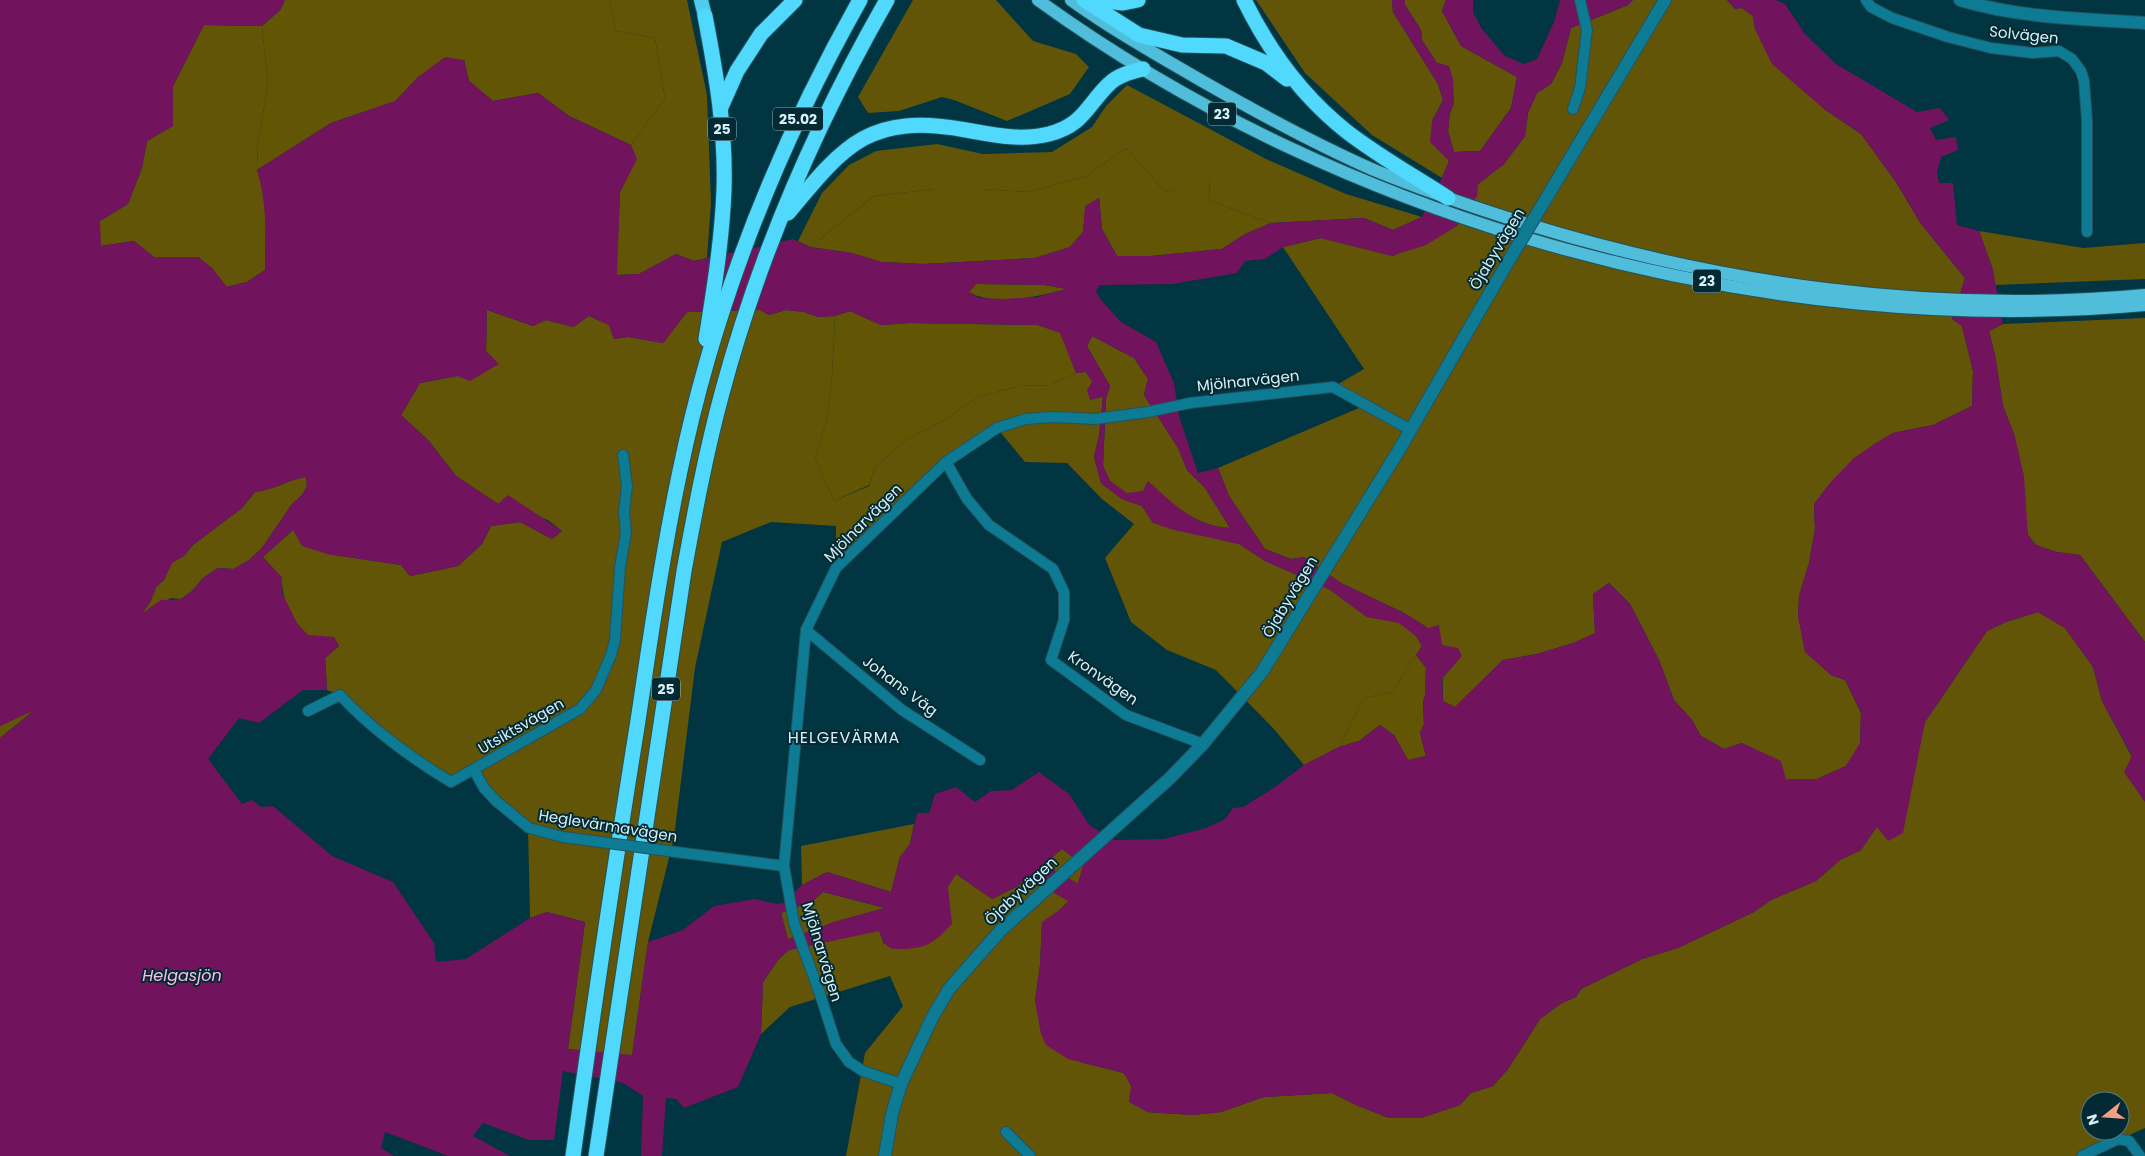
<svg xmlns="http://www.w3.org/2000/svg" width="2145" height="1156" font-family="Poppins,sans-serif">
<rect width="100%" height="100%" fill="#003541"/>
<!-- green -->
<g fill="#625503">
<path d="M 285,0 L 609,0 L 616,31 L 655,38 L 665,99 L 631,145 L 569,116 L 538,93 L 493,101 L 469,81 L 464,60 L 418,77 L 396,101 L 331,123 L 257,170 L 258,141 L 268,84 L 262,26 L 280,10 Z"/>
<path d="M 1126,148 L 1165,192 L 1209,176 L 1210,201 L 1271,223 L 1245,234 L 1222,249 L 1151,256 L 1117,256 L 1102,229 L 1099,198 L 1086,206 L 1083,232 L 1070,247 L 1035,258 L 923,264 L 881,262 L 852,253 L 810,247 L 874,196 L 934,189 L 984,189 L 1027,192 L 1087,176 Z"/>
<path d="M 850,311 L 881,325 L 909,323 L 1038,325 L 1061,333 L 1076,373 L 1050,385 L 1019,386 L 978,397 L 943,421 L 906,440 L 875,467 L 869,485 L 834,501 L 815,458 L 827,419 L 832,376 L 835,316 Z"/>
<path d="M 1416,655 L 1426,668 L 1425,695 L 1423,702 L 1424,724 L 1420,733 L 1426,756 L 1408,760 L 1394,735 L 1380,725 L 1359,741 L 1339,747 L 1364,698 L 1392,692 Z"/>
</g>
<!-- forest -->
<g fill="#625507" fill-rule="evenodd">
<path d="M 609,0 L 687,0 L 707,95 L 711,203 L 707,258 L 694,261 L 676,254 L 639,274 L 616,275 L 620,192 L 636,159 L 631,145 L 665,99 L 655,38 L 616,31 Z"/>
<path d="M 913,0 L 996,0 L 1033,41 L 1076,54 L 1089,67 L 1070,94 L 1007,121 L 954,100 L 942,97 L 899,111 L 868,113 L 858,97 Z"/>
<path d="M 1256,0 L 1392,0 L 1393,12 L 1438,84 L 1443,100 L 1432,121 L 1449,161 L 1442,178 L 1372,135 L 1305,73 Z"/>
<path d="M 1405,0 L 1446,0 L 1442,11 L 1461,46 L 1517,77 L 1511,108 L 1480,151 L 1454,152 L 1448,131 L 1450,113 L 1454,103 L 1448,66 L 1437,63 L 1422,40 L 1421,30 L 1405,5 Z"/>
<path d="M 1633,0 L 1727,0 L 1735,9 L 1742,8 L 1753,16 L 1755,29 L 1824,109 L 1861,134 L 1896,182 L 1921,224 L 1965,278 L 1952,319 L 1962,326 L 1973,371 L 1972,406 L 1933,425 L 1893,433 L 1853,459 L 1814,504 L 1815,529 L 1809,563 L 1799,596 L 1798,615 L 1805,651 L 1831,675 L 1845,680 L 1861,713 L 1860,744 L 1846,766 L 1817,779 L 1786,779 L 1742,743 L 1724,749 L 1701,736 L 1692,720 L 1674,700 L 1659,660 L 1630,604 L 1609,583 L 1593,594 L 1595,633 L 1573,643 L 1537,654 L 1503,660 L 1455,707 L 1443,701 L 1442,645 L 1428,628 L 1404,613 L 1341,583 L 1304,557 L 1291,559 L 1265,549 L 1229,496 L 1218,468 L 1366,405 L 1333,387 L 1364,369 L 1283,247 L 1321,238 L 1393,256 L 1478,184 L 1504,164 L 1525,136 L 1528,113 L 1537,93 L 1551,84 L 1562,63 L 1571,28 L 1628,5 Z"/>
<path d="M 204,25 L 262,26 L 268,84 L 258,141 L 257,170 L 263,189 L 266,214 L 265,270 L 247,282 L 226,287 L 213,269 L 198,257 L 154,257 L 134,241 L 100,246 L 100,221 L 128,204 L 142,168 L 147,141 L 173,126 L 173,86 Z"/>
<path d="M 1127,85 L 1266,159 L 1346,194 L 1422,217 L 1393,230 L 1364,218 L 1271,223 L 1210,201 L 1209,177 L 1165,192 L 1126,148 L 1087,176 L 1027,192 L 984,189 L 934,189 L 874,196 L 810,247 L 798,241 L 822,193 L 849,165 L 876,151 L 937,144 L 983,154 L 1052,152 L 1092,127 L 1106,106 Z"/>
<path d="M 1979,231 L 2083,248 L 2145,243 L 2145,279 L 1995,285 L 1993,270 Z"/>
<path d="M 976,284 L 1045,285 L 1067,289 C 1040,296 994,307 969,292 Z"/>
<path d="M 487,310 L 533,326 L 546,320 L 573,327 L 589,316 L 609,325 L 614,339 L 628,337 L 663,343 L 687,312 L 760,310 L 769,315 L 786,310 L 804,312 L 818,317 L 835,316 L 832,376 L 827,419 L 815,458 L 834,501 L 869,486 L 875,467 L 906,440 L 943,421 L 978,397 L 1019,386 L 1050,385 L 1076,373 L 1086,372 L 1103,397 L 1099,436 L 1094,457 L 1101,483 L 1122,499 L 1142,506 L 1153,523 L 1239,544 L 1265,561 L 1329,589 L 1367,617 L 1399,622 L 1416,636 L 1422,646 L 1392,692 L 1364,698 L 1339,747 L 1304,765 L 1273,728 L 1216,670 L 1167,650 L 1131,622 L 1105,558 L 1134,524 L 1102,499 L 1067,463 L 1025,462 L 997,428 L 946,462 L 836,568 L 836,526 L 771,522 L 722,542 L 695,668 L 674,838 L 648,942 L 632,1056 L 568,1049 L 585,922 L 547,912 L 530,918 L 528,827 L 496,801 L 474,771 L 451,782 L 340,695 L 327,690 L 325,658 L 339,646 L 334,637 C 327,637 313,638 307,634 C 291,623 281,596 282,578 L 263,557 L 293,530 L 327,554 L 401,565 L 410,576 L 458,566 L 482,544 L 491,526 L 520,522 L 552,539 L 562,531 L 548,520 L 498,504 L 456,476 L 429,441 L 401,415 L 420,383 L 457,376 L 498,364 L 486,351 Z"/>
<path d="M 2145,318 L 2145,642 L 2080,555 L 2056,552 L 2036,545 L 2028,535 L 2015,437 L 2003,406 L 1995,355 L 1989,331 L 2003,324 Z"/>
<path d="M 1092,336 L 1134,358 L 1148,379 L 1144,395 L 1178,448 L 1187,470 L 1205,488 L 1230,528 C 1196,527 1172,504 1148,482 L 1143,491 L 1127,494 L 1110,481 L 1103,466 L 1106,399 L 1110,386 L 1087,346 Z"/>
<path d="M 306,477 L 307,486 L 302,495 L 292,504 L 262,548 L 249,560 L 234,569 L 218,568 L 203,578 L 192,591 L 181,599 L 171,598 L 140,616 L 151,601 L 156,587 L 164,580 L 171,563 L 184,556 L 193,545 L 242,508 L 255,492 C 273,490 288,480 306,477 Z"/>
<path d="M 2038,612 L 2065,628 L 2093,667 L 2102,701 L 2132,757 L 2125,772 L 2145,802 L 2145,1128 L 2082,1156 L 846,1156 L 865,1053 L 903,1006 L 890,976 L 790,1007 L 761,1034 L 763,982 L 778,960 L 789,950 L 879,930 L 884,944 L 948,900 L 948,886 L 956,874 L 992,899 L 1018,886 L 1062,849 L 1084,865 C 1074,898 1071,903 1042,923 L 1040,965 L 1035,1001 L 1080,1062 L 1124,1073 L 1147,1112 L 1192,1115 L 1221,1112 L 1264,1097 L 1332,1093 L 1356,1105 L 1389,1118 L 1421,1118 L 1460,1105 L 1471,1093 L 1493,1086 L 1508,1069 L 1540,1019 L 1562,1003 L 1576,997 L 1581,989 L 1642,959 L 1678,948 L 1754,912 L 1771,900 L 1816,881 L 1840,860 L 1861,850 L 1914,771 L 1925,722 L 1987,631 L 2006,622 ZM 2090,1101 L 2120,1101 L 2120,1131 L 2090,1131 Z"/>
<path d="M 37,708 L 0,738 L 0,726 Z"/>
<path d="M 914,824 L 910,844 L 900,857 L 891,892 L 827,872 L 802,885 L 801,846 Z"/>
<path d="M 823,892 L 885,908 L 834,922 L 788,940 L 781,913 L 813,901 Z"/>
</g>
<!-- water -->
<path fill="#71135d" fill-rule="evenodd" d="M 0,0 L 285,0 L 280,10 L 262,26 L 204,25 L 173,86 L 173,126 L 147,141 L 142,168 L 128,204 L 100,221 L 101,246 L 134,241 L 154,257 L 198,257 L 213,269 L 227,287 L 247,282 L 265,270 C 266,235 267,203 257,170 L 331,123 L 395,101 L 418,77 L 445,57 L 464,60 L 469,81 L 493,101 L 538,93 L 569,116 L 631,145 L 637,159 L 620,192 L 617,275 L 639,274 L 676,254 L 694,261 L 793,239 L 810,247 L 852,253 L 882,262 L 923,264 L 1035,258 L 1070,247 L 1083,232 L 1085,206 L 1099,198 L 1102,229 L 1117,256 L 1151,256 L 1222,249 L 1245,234 L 1271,223 L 1364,218 L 1393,230 L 1422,217 L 1442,178 L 1449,161 L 1430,142 L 1432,121 L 1443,100 L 1438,84 L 1393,12 L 1392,0 L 1405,0 L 1405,5 L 1421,30 L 1422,40 L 1437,63 L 1449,66 L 1453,79 L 1454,103 L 1450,113 L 1448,131 L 1454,152 L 1480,151 L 1511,108 L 1517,77 L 1461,46 L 1442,11 L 1446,0 L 1473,0 L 1473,12 L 1481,28 L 1505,56 L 1524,64 L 1537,59 L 1554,22 L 1560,0 L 1633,0 L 1628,5 L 1571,28 L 1562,63 L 1551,84 L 1537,93 L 1528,113 L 1525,136 L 1504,164 L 1478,184 L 1477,196 L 1457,226 L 1426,245 L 1392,256 L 1321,238 L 1283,247 L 1265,259 L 1245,261 L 1237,273 L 1172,284 L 1100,285 L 1096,291 L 1100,299 L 1121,322 L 1156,342 L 1174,383 L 1179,416 L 1198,473 L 1218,468 L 1229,496 L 1265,549 L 1291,559 L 1304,557 L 1341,583 L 1404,613 L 1428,628 L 1439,625 L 1442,645 L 1458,648 L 1462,656 L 1442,679 L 1443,701 L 1455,707 L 1503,660 L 1537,654 L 1573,643 L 1595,633 L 1593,594 L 1609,583 L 1630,604 L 1659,660 L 1674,700 L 1692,720 L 1701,736 L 1724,749 L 1742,743 L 1781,761 L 1786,779 L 1817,779 L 1846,766 L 1860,743 L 1861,712 L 1845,680 L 1831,675 L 1805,652 L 1798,616 L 1799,596 L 1809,563 L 1815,529 L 1814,504 L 1829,484 L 1853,459 L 1874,444 L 1893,433 L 1933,425 L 1972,406 L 1973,371 L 1962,326 L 1952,319 L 1965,278 L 1921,224 L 1896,182 L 1861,134 L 1824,109 L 1772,64 L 1755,29 L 1753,16 L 1742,8 L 1735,9 L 1727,0 L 1776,0 L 1785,4 L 1805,34 L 1836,64 L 1917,112 L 1940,108 L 1949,120 L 1930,128 L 1936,140 L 1956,137 L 1958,150 L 1941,157 L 1937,172 L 1939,183 L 1953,183 L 1957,225 L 1979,231 L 1993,270 L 2003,324 L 1989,331 L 1995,355 L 2003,406 L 2015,437 L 2024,476 L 2028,535 L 2036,545 L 2056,552 L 2080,555 L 2145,642 L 2145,802 L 2124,772 L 2132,756 L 2102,701 L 2093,667 L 2065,628 L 2038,612 L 2006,622 L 1987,631 L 1925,722 L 1903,833 L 1888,841 L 1877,827 L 1861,850 L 1840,860 L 1816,881 L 1771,900 L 1754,912 L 1678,948 L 1642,959 L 1581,989 L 1576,997 L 1562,1003 L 1540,1019 L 1508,1069 L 1493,1086 L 1471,1093 L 1460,1105 L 1421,1118 L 1389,1118 L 1356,1105 L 1332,1093 L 1264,1097 L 1221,1112 L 1193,1115 L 1147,1112 L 1129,1102 L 1131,1086 L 1124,1073 L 1068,1059 L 1046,1045 L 1041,1034 L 1035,1001 L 1040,965 L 1042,922 C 1071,903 1074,898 1083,865 L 1062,849 L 1018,886 L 992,899 L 956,874 L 948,887 L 952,924 C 935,941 929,948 904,949 C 887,950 885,946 879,931 L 789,950 L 778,960 L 763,982 L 761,1034 L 738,1087 L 684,1108 L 676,1099 L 666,1098 L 662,1156 L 641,1156 L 643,1096 L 623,1083 L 563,1071 L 554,1140 L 529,1140 L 483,1123 L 473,1136 L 510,1156 L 448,1156 L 385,1132 L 381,1148 L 394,1156 L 0,1156 L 0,738 L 35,710 L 0,726 ZM 976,284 L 1045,285 L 1066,289 L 1037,297 L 1003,299 L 979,298 L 969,292 ZM 487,310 L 533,326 L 546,320 L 573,327 L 589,316 L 609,325 L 614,339 L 628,337 L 663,343 L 687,312 L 760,310 L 769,315 L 786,310 L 804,312 L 818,317 L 835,316 L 850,311 L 881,325 L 909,323 L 1038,325 L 1060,333 L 1076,373 L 1086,372 L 1092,382 L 1087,390 L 1090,400 L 1103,397 L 1099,436 L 1094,457 L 1101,483 L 1122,499 L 1142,506 L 1153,523 L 1174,530 L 1239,544 L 1265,561 L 1329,589 L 1367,617 L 1399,623 L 1416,636 L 1422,646 L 1416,655 L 1426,668 L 1425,695 L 1423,702 L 1424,724 L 1420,733 L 1426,756 L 1408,760 L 1394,735 L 1380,725 L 1359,741 L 1339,747 L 1304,765 L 1275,787 L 1243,807 L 1233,808 L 1225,819 L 1206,828 L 1164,839 L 1114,840 L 1090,826 L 1069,794 L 1039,772 L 1012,790 L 991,791 L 975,802 L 956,787 L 935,794 L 929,813 L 917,813 L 910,844 L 900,857 L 891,892 L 827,872 L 802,885 L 783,903 L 777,904 L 755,899 L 714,906 L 683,930 L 648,942 L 632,1055 L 568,1049 L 585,922 L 547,912 L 530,918 L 466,959 L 436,962 L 434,943 L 393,882 L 332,856 L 273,806 L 261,807 L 252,800 L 242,804 L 208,759 L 239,718 L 259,723 L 303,690 L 327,690 L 325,658 L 339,646 L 334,637 L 308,635 L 297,623 L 282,593 L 282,578 L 263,557 L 293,530 L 302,546 L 327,554 L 401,565 L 410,576 L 458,566 L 482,544 L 491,526 L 520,522 L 552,539 L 562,531 L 508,495 L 498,504 L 456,476 L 429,441 L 401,415 L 420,383 L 457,376 L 470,381 L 499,364 L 486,351 ZM 1092,336 L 1134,358 L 1148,379 L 1144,395 L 1178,448 L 1187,470 L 1205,488 L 1230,528 C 1195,527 1172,503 1148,481 L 1143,491 L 1127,493 L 1110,481 L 1103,466 L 1106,399 L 1110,386 L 1087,346 ZM 306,477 L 307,486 L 302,495 L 292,504 L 262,548 L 249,560 L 233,569 L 218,568 L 203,578 L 192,591 L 181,599 L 161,600 L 141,614 L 151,601 L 156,587 L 164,580 L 172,563 L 184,556 L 193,545 L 242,508 L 255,492 C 274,490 287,480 306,477 ZM 823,892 L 883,907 L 884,908 L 834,922 L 788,939 L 781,913 L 813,901 Z"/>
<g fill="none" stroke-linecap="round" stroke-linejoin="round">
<!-- river -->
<path stroke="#71135d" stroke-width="20" d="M 1013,858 L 1099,907"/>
<defs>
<g id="minor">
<path d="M 1866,0 L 1871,7 L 1892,18 L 1948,37 L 1991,48 L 2033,53 L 2059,51 L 2072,59 L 2081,71 L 2084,81 L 2087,121 L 2087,232"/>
<path d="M 1573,109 L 1580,88 L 1587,30 L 1580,0"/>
<path d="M 946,462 L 967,499 L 989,525 L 1053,569 L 1064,592 L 1064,620 L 1051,660 L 1126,715 L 1203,744"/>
<path d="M 806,630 L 902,710 L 980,760"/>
<path d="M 308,711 L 340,695 C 369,727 414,760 451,782 L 580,709 L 596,690 L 611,655 L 615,640 L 620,567 L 626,532 L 624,512 L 627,486 L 623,455"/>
<path d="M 474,770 L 484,788 L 496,801 L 529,828 L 563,837"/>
<path d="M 676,852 L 784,866"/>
<path d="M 901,1084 L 863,1071 L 849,1062 L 836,1044 L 820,994 L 794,923 L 784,866 L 806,630 L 836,568 L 946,462 L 997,428 L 1026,419 L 1053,417 L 1095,419 L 1148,412 L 1190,403 L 1333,387 L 1411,430"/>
<path d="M 1006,1132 L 1030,1156"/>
<path d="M 2082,1156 L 2118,1139 L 2129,1141 L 2140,1156"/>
</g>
<g id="tertiary">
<path d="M 1960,0 C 2020,18 2083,19 2145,23"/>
<path d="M 1547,197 L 1665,0"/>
<path d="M 885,1156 L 892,1114 L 901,1084 L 933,1016 L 949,989 L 1001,930 L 1170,778 L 1203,744 L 1262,672 L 1399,450 L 1502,272"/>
</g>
<g id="primary">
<path d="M 1038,0 C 1347,224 1765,339 2145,305"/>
<path d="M 1071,0 C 1113,30 1157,55 1202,81 C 1258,113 1315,144 1374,170 C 1420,189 1467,205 1514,220 C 1716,284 1934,315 2145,295"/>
</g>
<path id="trunk" d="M 701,0 L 705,16"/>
<g id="motorway">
<path d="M 1084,0 L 1139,35 L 1182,45 L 1226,46 L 1266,63 L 1287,79"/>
<path d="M 1096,0 L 1123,3 L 1138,0"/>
<path d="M 1244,0 C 1269,51 1302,96 1346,131 C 1378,156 1414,176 1448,198"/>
<path d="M 705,16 C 716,73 726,131 724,190 C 722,240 714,290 706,339"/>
<path d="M 721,107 L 737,71 L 761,34 L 795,0"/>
<path d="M 788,213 C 846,143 870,113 966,130 C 994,135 1021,141 1049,134 C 1084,125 1087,105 1109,84 C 1118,75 1131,72 1143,69"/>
<path d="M 573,1156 C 593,1013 614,869 637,727 C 650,641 662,556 680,471 C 714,306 777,147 860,0"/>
<path d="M 596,1156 L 684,571 C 695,511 706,452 722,393 C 759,255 816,124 887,0"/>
</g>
</defs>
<!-- minor casing -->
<use href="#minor" stroke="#22535e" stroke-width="12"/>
<!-- tertiary casing -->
<use href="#tertiary" stroke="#22535e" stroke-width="14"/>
<!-- primary casing -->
<use href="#primary" stroke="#22535e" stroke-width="14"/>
<!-- trunk casing -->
<use href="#trunk" stroke="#22535e" stroke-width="16"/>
<!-- motorway casing -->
<use href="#motorway" stroke="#22535e" stroke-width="17"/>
<!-- minor -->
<use href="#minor" stroke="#0d7b93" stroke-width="10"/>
<!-- tertiary -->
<use href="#tertiary" stroke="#0d7b93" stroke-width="12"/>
<!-- primary -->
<use href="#primary" stroke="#50bdda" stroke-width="12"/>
<!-- trunk -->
<use href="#trunk" stroke="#50cbeb" stroke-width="14"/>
<!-- motorway -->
<use href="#motorway" stroke="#50d9fc" stroke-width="15"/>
<defs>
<path id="minor-bridge" d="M 563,837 L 676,852"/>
<path id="tertiary-bridge" d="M 1502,272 L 1547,197"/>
</defs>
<!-- minor-bridge casing -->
<use href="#minor-bridge" stroke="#22535e" stroke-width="12" stroke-linecap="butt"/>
<!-- tertiary-bridge casing -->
<use href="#tertiary-bridge" stroke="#22535e" stroke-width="14" stroke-linecap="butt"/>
<!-- minor-bridge -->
<use href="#minor-bridge" stroke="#0d7b93" stroke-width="10"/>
<!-- tertiary-bridge -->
<use href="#tertiary-bridge" stroke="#0d7b93" stroke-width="12"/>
</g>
<g text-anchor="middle" stroke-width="4" stroke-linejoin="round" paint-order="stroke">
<!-- shield labels -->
<g fill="#032a33" stroke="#97b5bd" stroke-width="1">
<rect x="1208" y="102.5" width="28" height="23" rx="4"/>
<rect x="773" y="107.5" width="50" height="23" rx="4"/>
<rect x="708" y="117.5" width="28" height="23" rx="4"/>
<rect x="1693" y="269.5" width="28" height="23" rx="4"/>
<rect x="652" y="677.5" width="28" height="23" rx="4"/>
</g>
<g font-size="14" font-weight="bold" fill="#d7f0f8">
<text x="1222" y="119">23</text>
<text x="798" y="124">25.02</text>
<text x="722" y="134">25</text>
<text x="1707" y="286">23</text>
<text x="666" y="694">25</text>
</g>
<!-- street labels -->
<g font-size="15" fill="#d7f0f8" stroke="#032a33">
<text transform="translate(2024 35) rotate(6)" y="5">Solvägen</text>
<text transform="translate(1497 249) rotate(-59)" y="5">Öjabyvägen</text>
<text transform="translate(1248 381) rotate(-6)" y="5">Mjölnarvägen</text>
<text transform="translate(863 523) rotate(-45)" y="5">Mjölnarvägen</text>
<text transform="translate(1290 597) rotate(-59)" y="5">Öjabyvägen</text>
<text transform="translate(1103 678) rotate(35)" y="5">Kronvägen</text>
<text transform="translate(900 686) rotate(37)" y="5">Johans Väg</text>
<text transform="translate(521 726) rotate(-30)" y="5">Utsiktsvägen</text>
<text transform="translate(608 826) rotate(9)" y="5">Heglevärmavägen</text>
<text transform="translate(1021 891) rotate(-43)" y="5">Öjabyvägen</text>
<text transform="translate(822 952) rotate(73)" y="5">Mjölnarvägen</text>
</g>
<!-- neighbourhood labels -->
<g font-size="16" letter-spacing="1" fill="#d7f0f8" stroke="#032a33">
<text x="844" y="743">HELGEVÄRMA</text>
</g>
<!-- water labels -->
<g font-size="16" font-style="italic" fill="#f4c2e4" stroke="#032a33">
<text x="182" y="981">Helgasjön</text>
</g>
</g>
<!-- north arrow -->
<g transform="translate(2105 1116) rotate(253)"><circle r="24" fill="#032a33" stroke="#587982"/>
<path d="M0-4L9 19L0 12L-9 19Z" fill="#f39f84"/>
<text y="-8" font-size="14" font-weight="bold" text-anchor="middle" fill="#d7f0f8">N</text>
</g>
</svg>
